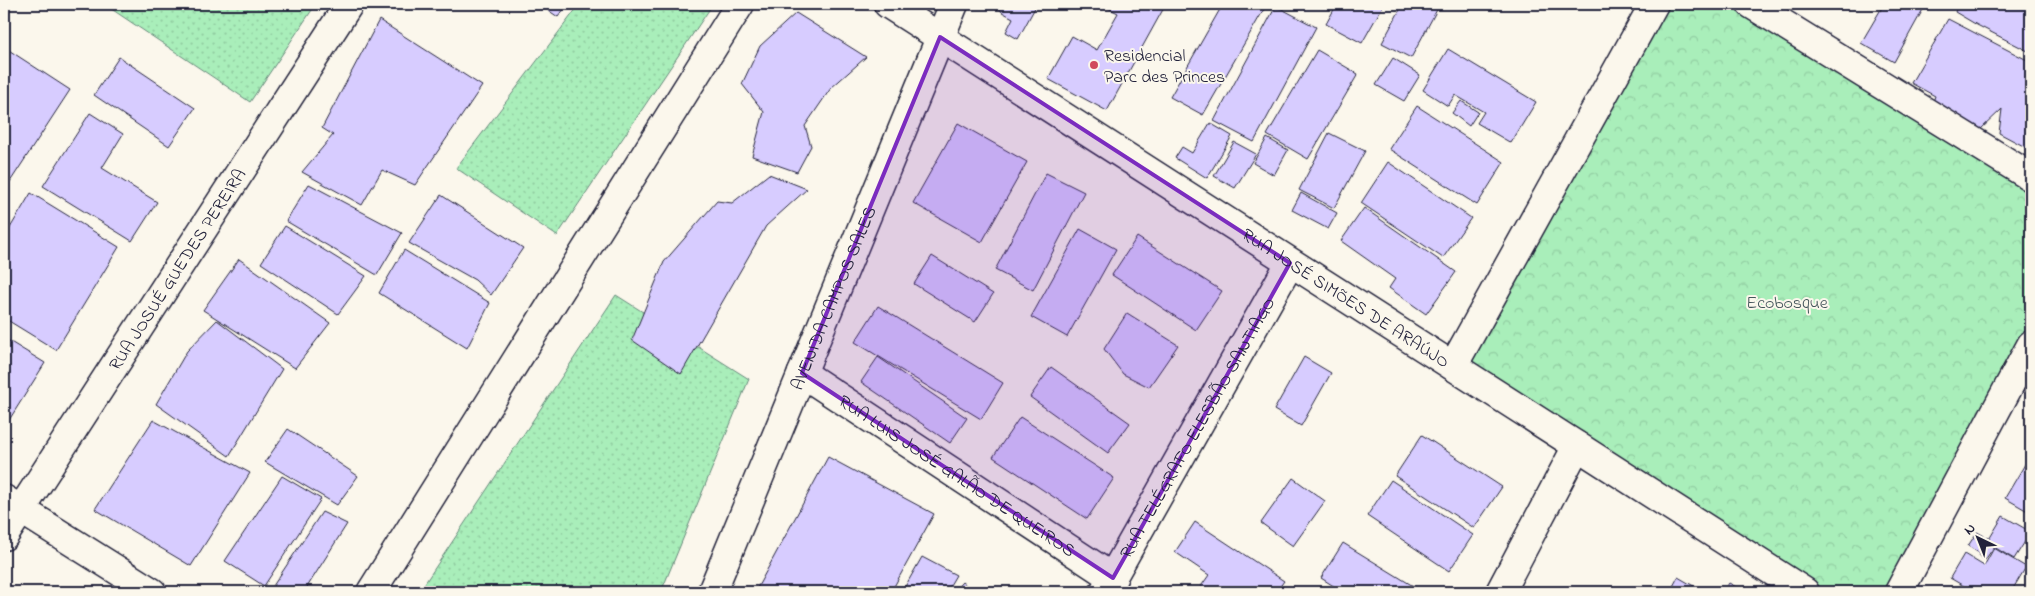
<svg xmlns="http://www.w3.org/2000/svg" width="2035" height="596" font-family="'Indie Flower',sans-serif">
<defs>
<pattern id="grass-dots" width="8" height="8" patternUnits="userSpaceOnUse" patternTransform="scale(1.25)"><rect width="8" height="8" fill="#a9eeba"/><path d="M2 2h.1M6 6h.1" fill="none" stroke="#91cca1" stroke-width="1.8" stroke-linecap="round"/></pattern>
<pattern id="park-crowns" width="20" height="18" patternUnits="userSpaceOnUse" patternTransform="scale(1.25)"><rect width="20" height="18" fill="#a9eeba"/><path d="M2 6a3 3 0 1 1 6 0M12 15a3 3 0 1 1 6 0" fill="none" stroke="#91cca1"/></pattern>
</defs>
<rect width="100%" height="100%" fill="#fbf7ec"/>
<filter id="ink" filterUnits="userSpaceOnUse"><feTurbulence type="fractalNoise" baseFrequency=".02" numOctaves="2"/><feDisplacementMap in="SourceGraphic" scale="10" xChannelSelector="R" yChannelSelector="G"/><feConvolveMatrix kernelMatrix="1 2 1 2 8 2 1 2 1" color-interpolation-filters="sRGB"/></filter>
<g filter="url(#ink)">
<!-- grass -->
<g fill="url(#grass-dots)" stroke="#66887a">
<path d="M 104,4 L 316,4 L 250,102 Z"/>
<path d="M 580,4 L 713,4 L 557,236 L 456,168 Z"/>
<path d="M 616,295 L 749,379 L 661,592 L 419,592 Z"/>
</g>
<!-- park -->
<path fill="url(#park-crowns)" stroke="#66887a" d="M 1654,4 L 1751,4 L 2031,177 L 2031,345 L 1899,592 L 1805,592 L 1453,366 Z"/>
<!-- building -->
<g fill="#d7ccff" stroke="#22223b">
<path d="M 539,4 L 568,4 L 558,17 Z"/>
<path d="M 996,4 L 995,4 L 1037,4 L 1018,39 L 1006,32 L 1013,18 L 1002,12 Z"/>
<path d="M 1100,4 L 1166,4 L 1107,111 L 1048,79 L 1072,36 L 1097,50 L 1118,13 Z"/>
<path d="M 1223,4 L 1267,4 L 1203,115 L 1170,97 Z"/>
<path d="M 1337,4 L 1384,4 L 1362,43 L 1326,24 Z"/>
<path d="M 1403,4 L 1440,4 L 1411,58 L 1382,43 Z"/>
<path d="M 1884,4 L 1926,4 L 1894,62 L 1861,43 Z"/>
<path d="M 1958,4 L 2031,4 L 2031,48 L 2028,51 L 1977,25 L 1955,12 Z"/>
<path d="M 1276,6 L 1316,27 L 1254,142 L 1214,121 Z"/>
<path d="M 796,13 L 866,57 L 831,88 L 805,126 L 811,146 L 797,172 L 752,156 L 764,112 L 742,84 L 760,46 Z"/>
<path d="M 1948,19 L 2031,62 L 2031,150 L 1999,133 L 2002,109 L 1981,129 L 1932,104 L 1935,96 L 1911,83 Z"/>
<path d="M 379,20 L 482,86 L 415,185 L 382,170 L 362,205 L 302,172 L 333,135 L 322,128 Z"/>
<path d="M 4,47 L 70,90 L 4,191 Z"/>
<path d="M 1448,49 L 1536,102 L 1511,143 L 1477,123 L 1484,112 L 1455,95 L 1448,106 L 1423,90 Z"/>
<path d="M 1317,50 L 1358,74 L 1308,159 L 1267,135 Z"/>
<path d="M 119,57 L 195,108 L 169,146 L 94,95 Z"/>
<path d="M 1393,58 L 1420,75 L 1404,101 L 1376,85 Z"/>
<path d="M 1461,101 L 1478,112 L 1469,126 L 1452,113 Z"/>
<path d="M 1417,106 L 1504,162 L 1477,205 L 1389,149 Z"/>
<path d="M 90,113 L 123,134 L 102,168 L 157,202 L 132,241 L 43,186 Z"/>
<path d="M 958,123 L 1027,162 L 982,242 L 913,203 Z"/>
<path d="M 1210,123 L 1232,136 L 1207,178 L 1175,158 L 1182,147 L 1192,153 Z"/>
<path d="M 1329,133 L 1365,151 L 1334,208 L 1299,190 Z"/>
<path d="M 1267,138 L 1288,150 L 1274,175 L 1253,163 Z"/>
<path d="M 1234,142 L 1256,154 L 1235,188 L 1214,176 Z"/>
<path d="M 1388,162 L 1471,218 L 1443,258 L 1361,203 Z"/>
<path d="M 1046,173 L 1084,192 L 1033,290 L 995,270 Z"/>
<path d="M 769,174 L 807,189 L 766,226 L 681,374 L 632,340 L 664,262 L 717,201 L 732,203 Z"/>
<path d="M 309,184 L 402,233 L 377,275 L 286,221 Z"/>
<path d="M 31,193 L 119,247 L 56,350 L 4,318 L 4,238 Z"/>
<path d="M 1301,193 L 1337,213 L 1328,229 L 1292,210 Z"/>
<path d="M 441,195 L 523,248 L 491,295 L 475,280 L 409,243 Z"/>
<path d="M 1364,208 L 1456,272 L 1426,314 L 1389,288 L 1395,279 L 1341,241 Z"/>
<path d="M 285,226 L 366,276 L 338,314 L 261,263 Z"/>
<path d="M 1080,229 L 1116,249 L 1067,337 L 1031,317 Z"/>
<path d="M 1137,237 L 1222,291 L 1196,330 L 1112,275 Z"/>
<path d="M 404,250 L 490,303 L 467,348 L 379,293 Z"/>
<path d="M 932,256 L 993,294 L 975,322 L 914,284 Z"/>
<path d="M 239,259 L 330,323 L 295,368 L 203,310 Z"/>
<path d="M 878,306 L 1003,383 L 981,419 L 855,342 Z"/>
<path d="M 1127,313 L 1178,345 L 1149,387 L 1123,374 L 1104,349 Z"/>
<path d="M 217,320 L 282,369 L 229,456 L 156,404 L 187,351 Z"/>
<path d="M 4,338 L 45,363 L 4,428 Z"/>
<path d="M 878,357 L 967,418 L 950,443 L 861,382 Z"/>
<path d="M 1304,357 L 1331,373 L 1301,426 L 1274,410 Z"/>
<path d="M 1051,367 L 1130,423 L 1108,453 L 1030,397 Z"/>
<path d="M 1020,417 L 1114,478 L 1087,519 L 993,457 Z"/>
<path d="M 153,420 L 250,473 L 191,566 L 95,509 Z"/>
<path d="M 288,429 L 358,476 L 337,505 L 265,462 Z"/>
<path d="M 1422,435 L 1502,487 L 1474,528 L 1395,476 Z"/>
<path d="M 2031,454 L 2031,513 L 2005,498 Z"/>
<path d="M 828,457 L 934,514 L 891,592 L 755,592 Z"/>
<path d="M 282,476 L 321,499 L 264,586 L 225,561 Z"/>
<path d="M 1293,478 L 1325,501 L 1293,546 L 1261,523 Z"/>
<path d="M 1391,480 L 1473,535 L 1449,571 L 1367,516 Z"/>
<path d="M 322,512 L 347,524 L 304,592 L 269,592 Z"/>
<path d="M 2003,516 L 2031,532 L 2014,559 L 1994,547 L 1985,560 L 1979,556 Z"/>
<path d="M 1195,522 L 1284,581 L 1276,592 L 1197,592 L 1209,575 L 1175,552 Z"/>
<path d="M 1977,532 L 1988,538 L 1979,553 L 1968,546 Z"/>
<path d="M 1343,543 L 1423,592 L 1343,592 L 1321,578 Z"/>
<path d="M 1994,548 L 2026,567 L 2011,592 L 1974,592 L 1950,578 L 1964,554 L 1984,566 Z"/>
<path d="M 922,557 L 956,575 L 946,592 L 902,592 Z"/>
<path d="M 1678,577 L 1704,592 L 1670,592 Z"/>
<path d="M 962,582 L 974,592 L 953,592 Z"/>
<path d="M 1729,583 L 1745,592 L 1723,592 Z"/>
</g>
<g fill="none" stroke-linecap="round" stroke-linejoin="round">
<defs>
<g id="street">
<path d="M 1751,4 L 2031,177"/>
<path d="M 1453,366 L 1654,4"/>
<path id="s1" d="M 802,373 L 1113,578"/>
<path d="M 4,499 L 152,592"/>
<path id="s2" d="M 4,536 L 349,4"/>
<path d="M 371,592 L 740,4"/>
<path id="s3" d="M 1104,592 L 1290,263"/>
<path d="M 1500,592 L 1577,446"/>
</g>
<g id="secondary">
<path id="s4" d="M 888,4 L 1805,592"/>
<path id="s5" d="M 712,592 L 954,4"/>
<path d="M 1899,592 L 2031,345"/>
</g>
</defs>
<!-- street casing -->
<use href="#street" stroke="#22223b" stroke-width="31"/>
<!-- secondary casing -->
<use href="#secondary" stroke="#22223b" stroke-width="31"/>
<!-- street -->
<use href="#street" stroke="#fbf7ec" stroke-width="28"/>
<!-- secondary -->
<use href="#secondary" stroke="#fbf7ec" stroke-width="28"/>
</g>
</g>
<!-- marked area -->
<path fill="#7b2cbf" fill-opacity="0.2" stroke="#7b2cbf" stroke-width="4" stroke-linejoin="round" d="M 940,37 L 1290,263 L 1113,578 L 802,373 Z"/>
<!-- markers -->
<circle fill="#d1495b" stroke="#fbf7ec" stroke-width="2" cx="1094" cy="65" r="5"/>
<g text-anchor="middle" stroke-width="4" stroke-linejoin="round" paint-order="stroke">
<!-- poi labels -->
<g font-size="18" fill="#22223b" stroke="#fbf7ec" text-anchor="start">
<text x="1104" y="61">Residencial<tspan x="1104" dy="21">Parc des Princes</tspan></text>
</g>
<!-- street labels -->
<g font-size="18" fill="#22223b" stroke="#fbf7ec">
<text dy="6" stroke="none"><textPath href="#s2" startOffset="318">RUA JOSUÉ GUEDES PEREIRA</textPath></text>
<text dy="6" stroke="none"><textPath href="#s5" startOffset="318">AVENIDA CAMPOS SALES</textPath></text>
<text dy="6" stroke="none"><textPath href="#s4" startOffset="544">RUA JOSÉ SIMÕES DE ARAÚJO</textPath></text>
<text dy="6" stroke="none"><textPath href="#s3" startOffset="189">RUA TELÉGRAFO ELESBÃO SANTIAGO</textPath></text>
<text dy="6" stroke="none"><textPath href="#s1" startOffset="186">RUA LUIS JOSÉ GALÃO DE QUEIROS</textPath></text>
</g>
<!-- park labels -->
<g font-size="18" fill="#44555b" stroke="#fbf7ec">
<text x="1787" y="308">Ecobosque</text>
</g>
</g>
<!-- margin -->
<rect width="2035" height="596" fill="none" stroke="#fbf7ec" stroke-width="20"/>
<rect x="10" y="10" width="2015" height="576" fill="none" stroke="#22223b" stroke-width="2" filter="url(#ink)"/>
<!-- north arrow -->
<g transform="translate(1978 538) rotate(317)" stroke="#fbf7ec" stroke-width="4" paint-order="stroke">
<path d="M0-4L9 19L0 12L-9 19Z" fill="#22223b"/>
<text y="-8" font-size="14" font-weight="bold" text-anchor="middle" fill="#22223b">N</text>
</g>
</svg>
